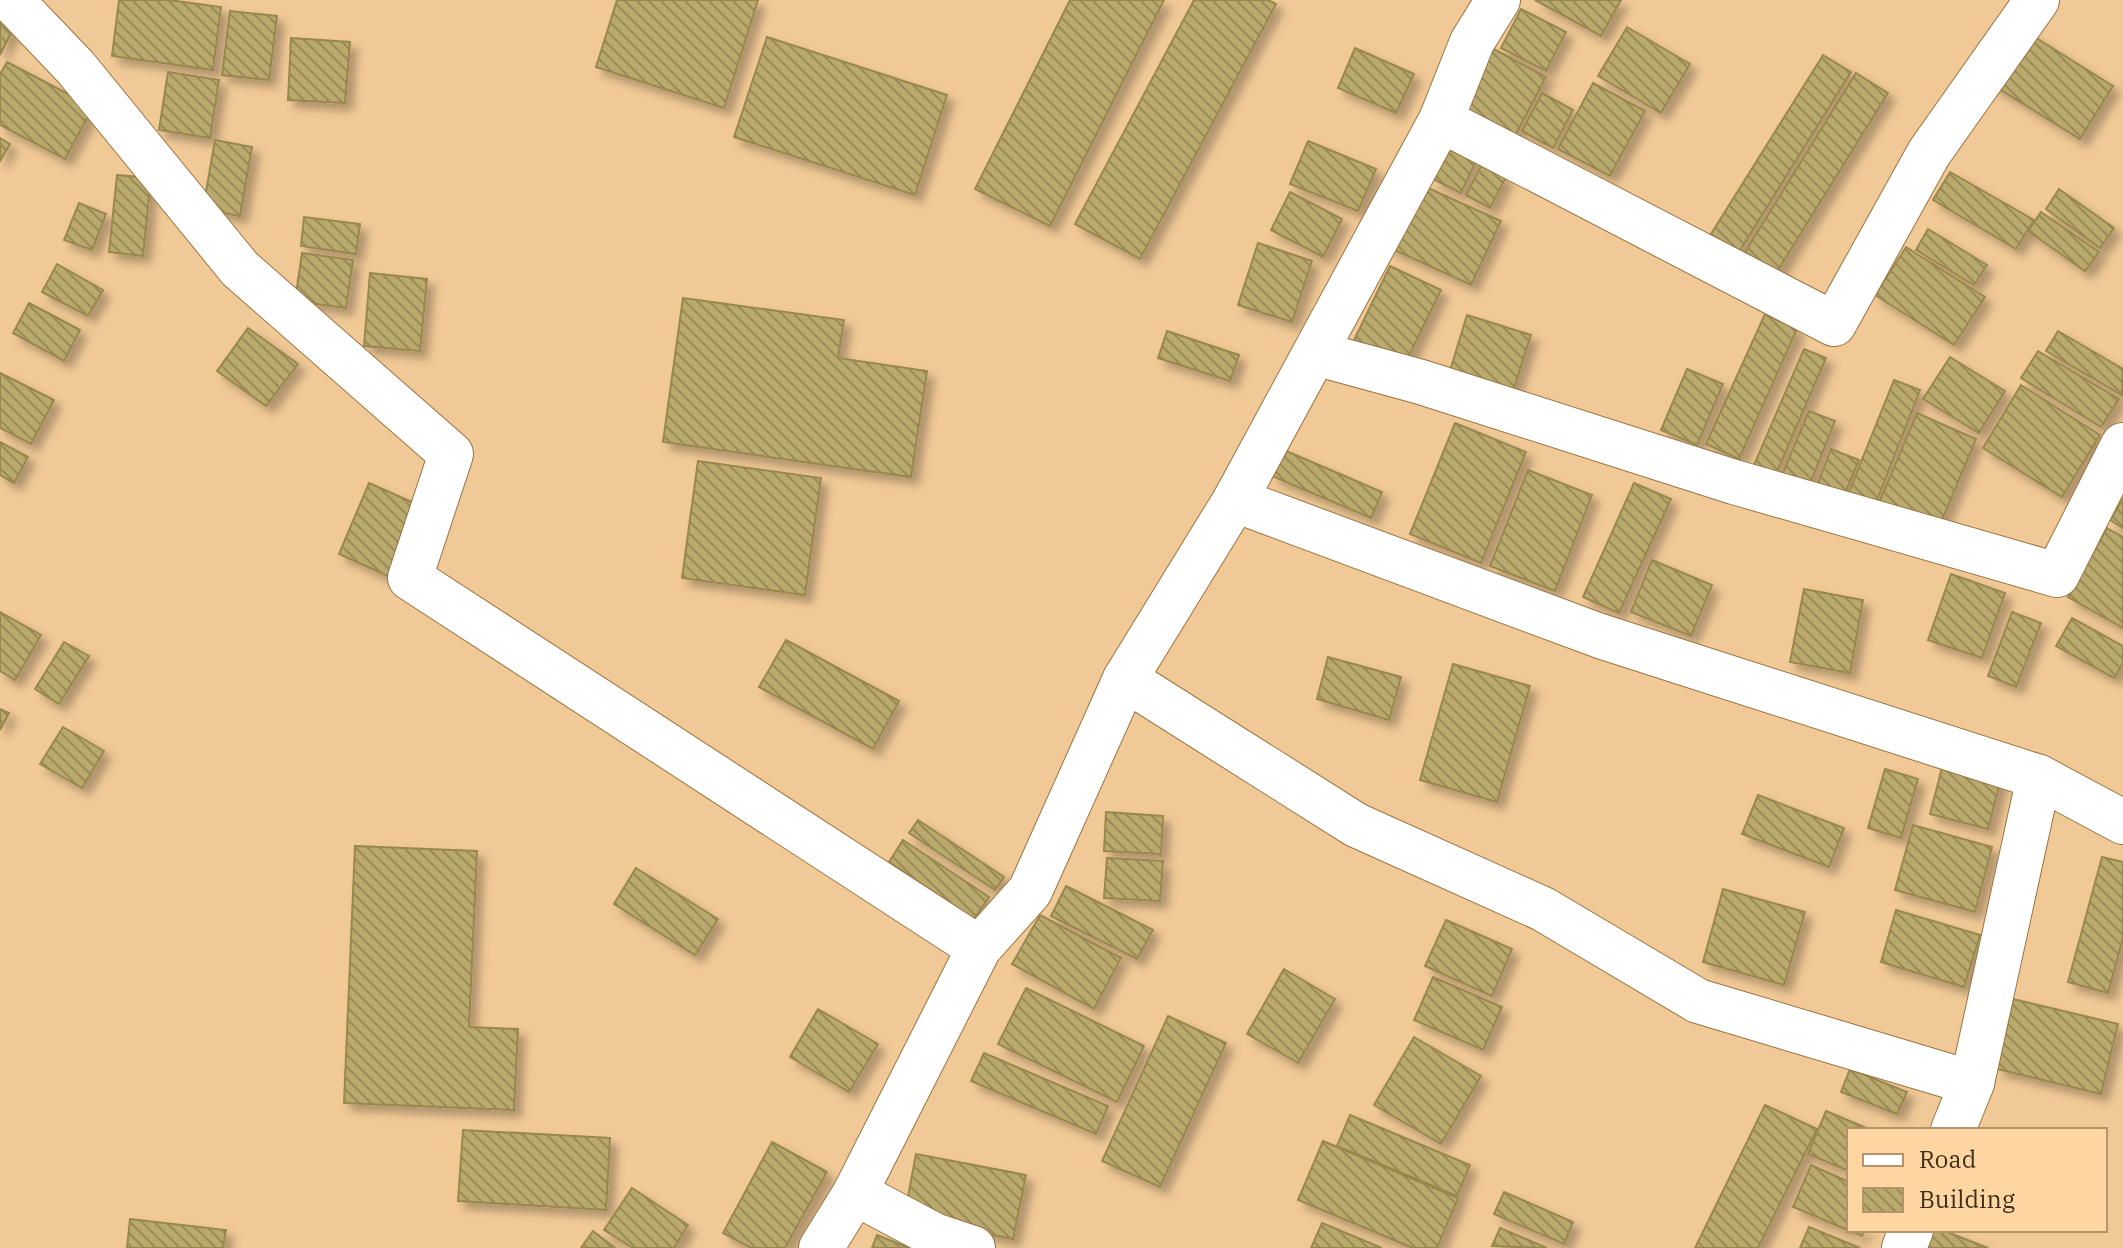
<svg xmlns="http://www.w3.org/2000/svg" width="2123" height="1248" font-family="'IBM Plex Serif',serif">
<defs>
<pattern id="building-back-hatch" width="6" height="6" patternUnits="userSpaceOnUse" patternTransform="scale(2)"><rect width="6" height="6" fill="#baa96d"/><path d="M-1 5l2 2M0 0l6 6M5-1l2 2" fill="none" stroke="#998a59"/></pattern>
<filter id="shadow"><feDropShadow dx="7" dy="7" stdDeviation="4" flood-color="#0004"/></filter>
</defs>
<rect width="100%" height="100%" fill="#f1c996"/>
<!-- building -->
<g fill="url(#building-back-hatch)" stroke="#98884d" stroke-width="2" filter="url(#shadow)">
<path d="M 119,0 L 169,0 L 221,7 L 213,70 L 112,56 Z"/>
<path d="M 617,0 L 758,0 L 724,108 L 596,67 Z"/>
<path d="M 1070,0 L 1164,0 L 1050,226 L 975,189 Z"/>
<path d="M 1194,0 L 1268,0 L 1276,4 L 1140,259 L 1075,224 Z"/>
<path d="M 1535,0 L 1621,0 L 1601,36 Z"/>
<path d="M 0,9 L 18,19 L 0,55 Z"/>
<path d="M 1521,9 L 1566,32 L 1546,71 L 1501,48 Z"/>
<path d="M 230,11 L 277,16 L 269,80 L 222,75 Z"/>
<path d="M 1627,27 L 1690,64 L 1661,113 L 1598,76 Z"/>
<path d="M 2022,29 L 2113,86 L 2080,139 L 1988,82 Z"/>
<path d="M 767,37 L 947,95 L 915,195 L 734,137 Z"/>
<path d="M 291,38 L 350,42 L 345,103 L 288,100 Z"/>
<path d="M 1490,47 L 1546,77 L 1515,136 L 1458,106 Z"/>
<path d="M 1355,48 L 1414,74 L 1396,113 L 1338,88 Z"/>
<path d="M 1823,55 L 1851,72 L 1739,252 L 1711,234 Z"/>
<path d="M 7,62 L 93,107 L 65,159 L 0,125 L 0,74 Z"/>
<path d="M 168,72 L 219,80 L 210,138 L 159,130 Z"/>
<path d="M 1856,73 L 1888,93 L 1777,272 L 1745,252 Z"/>
<path d="M 1593,83 L 1645,111 L 1610,176 L 1558,149 Z"/>
<path d="M 1542,93 L 1573,110 L 1553,148 L 1522,131 Z"/>
<path d="M 0,138 L 10,144 L 0,161 Z"/>
<path d="M 215,140 L 252,147 L 240,216 L 203,209 Z"/>
<path d="M 1308,141 L 1376,169 L 1358,211 L 1290,184 Z"/>
<path d="M 1451,144 L 1478,157 L 1461,193 L 1433,179 Z"/>
<path d="M 1481,166 L 1506,177 L 1490,208 L 1466,195 Z"/>
<path d="M 1950,172 L 2034,220 L 2016,249 L 1933,200 Z"/>
<path d="M 117,175 L 151,178 L 143,256 L 109,252 Z"/>
<path d="M 1417,183 L 1501,221 L 1471,285 L 1388,247 Z"/>
<path d="M 2059,189 L 2114,228 L 2100,248 L 2046,209 Z"/>
<path d="M 1290,192 L 1342,219 L 1323,257 L 1271,230 Z"/>
<path d="M 79,203 L 106,214 L 92,250 L 64,240 Z"/>
<path d="M 2041,212 L 2099,252 L 2085,271 L 2028,231 Z"/>
<path d="M 304,217 L 360,224 L 356,254 L 301,246 Z"/>
<path d="M 1928,229 L 1987,265 L 1974,285 L 1916,250 Z"/>
<path d="M 1258,243 L 1312,261 L 1292,322 L 1238,305 Z"/>
<path d="M 1906,247 L 1985,297 L 1954,345 L 1875,295 Z"/>
<path d="M 302,253 L 353,260 L 346,308 L 295,301 Z"/>
<path d="M 57,264 L 103,290 L 88,316 L 42,292 Z"/>
<path d="M 1390,266 L 1441,290 L 1405,364 L 1354,340 Z"/>
<path d="M 370,273 L 427,279 L 420,351 L 364,346 Z"/>
<path d="M 683,298 L 844,320 L 838,358 L 927,371 L 911,477 L 663,442 Z"/>
<path d="M 29,303 L 80,330 L 64,361 L 13,333 Z"/>
<path d="M 1765,314 L 1797,329 L 1739,459 L 1706,444 Z"/>
<path d="M 1467,315 L 1531,335 L 1512,394 L 1449,374 Z"/>
<path d="M 248,328 L 298,364 L 266,406 L 217,371 Z"/>
<path d="M 1167,331 L 1239,355 L 1230,381 L 1158,358 Z"/>
<path d="M 2058,331 L 2123,369 L 2122,395 L 2046,351 Z"/>
<path d="M 1804,349 L 1826,358 L 1776,474 L 1754,465 Z"/>
<path d="M 2038,351 L 2119,399 L 2101,427 L 2021,378 Z"/>
<path d="M 1950,357 L 2005,391 L 1979,433 L 1923,399 Z"/>
<path d="M 1687,369 L 1723,384 L 1697,445 L 1661,430 Z"/>
<path d="M 0,373 L 54,400 L 31,444 L 0,428 Z"/>
<path d="M 1894,380 L 1920,390 L 1874,508 L 1847,497 Z"/>
<path d="M 2021,385 L 2100,435 L 2062,497 L 1983,448 Z"/>
<path d="M 1809,411 L 1835,421 L 1809,486 L 1782,475 Z"/>
<path d="M 1917,413 L 1976,439 L 1938,530 L 1878,505 Z"/>
<path d="M 1455,423 L 1526,452 L 1481,563 L 1410,534 Z"/>
<path d="M 0,442 L 28,457 L 14,483 L 0,475 Z"/>
<path d="M 1831,449 L 1859,460 L 1844,496 L 1817,486 Z"/>
<path d="M 1284,450 L 1382,492 L 1371,518 L 1272,476 Z"/>
<path d="M 698,461 L 821,478 L 805,595 L 682,578 Z"/>
<path d="M 1528,470 L 1592,495 L 1555,591 L 1490,566 Z"/>
<path d="M 369,483 L 421,506 L 390,577 L 339,554 Z"/>
<path d="M 1634,483 L 1671,499 L 1619,613 L 1583,597 Z"/>
<path d="M 2123,499 L 2123,528 L 2110,520 Z"/>
<path d="M 2107,528 L 2123,537 L 2123,628 L 2068,597 Z"/>
<path d="M 1652,560 L 1712,585 L 1691,636 L 1631,612 Z"/>
<path d="M 1951,574 L 2005,593 L 1982,658 L 1928,640 Z"/>
<path d="M 1804,589 L 1863,600 L 1850,673 L 1790,662 Z"/>
<path d="M 0,612 L 41,635 L 15,680 L 0,671 Z"/>
<path d="M 2012,612 L 2041,623 L 2016,687 L 1988,676 Z"/>
<path d="M 2072,618 L 2123,646 L 2123,663 L 2114,678 L 2056,646 Z"/>
<path d="M 786,640 L 899,701 L 873,749 L 759,687 Z"/>
<path d="M 64,642 L 89,656 L 59,704 L 35,689 Z"/>
<path d="M 1328,657 L 1401,677 L 1389,720 L 1317,699 Z"/>
<path d="M 1453,664 L 1530,686 L 1497,802 L 1420,780 Z"/>
<path d="M 0,709 L 9,713 L 0,730 Z"/>
<path d="M 63,727 L 104,751 L 82,788 L 40,764 Z"/>
<path d="M 1943,764 L 2001,778 L 1988,829 L 1930,814 Z"/>
<path d="M 1885,769 L 1918,779 L 1901,838 L 1868,828 Z"/>
<path d="M 1758,795 L 1844,828 L 1829,867 L 1742,834 Z"/>
<path d="M 1106,812 L 1163,816 L 1161,854 L 1104,851 Z"/>
<path d="M 918,820 L 1004,877 L 995,890 L 909,833 Z"/>
<path d="M 1913,825 L 1992,847 L 1975,912 L 1895,890 Z"/>
<path d="M 903,840 L 989,897 L 974,919 L 889,862 Z"/>
<path d="M 355,846 L 477,851 L 469,1027 L 518,1029 L 514,1110 L 344,1103 Z"/>
<path d="M 2102,857 L 2123,862 L 2123,938 L 2108,993 L 2068,982 Z"/>
<path d="M 1107,858 L 1163,861 L 1160,901 L 1104,898 Z"/>
<path d="M 636,868 L 718,919 L 695,955 L 614,904 Z"/>
<path d="M 1066,886 L 1153,930 L 1137,959 L 1051,916 Z"/>
<path d="M 1723,889 L 1805,912 L 1784,985 L 1703,962 Z"/>
<path d="M 1896,910 L 1980,935 L 1964,987 L 1881,962 Z"/>
<path d="M 1040,915 L 1121,958 L 1094,1009 L 1012,964 Z"/>
<path d="M 1446,920 L 1512,949 L 1492,996 L 1425,966 Z"/>
<path d="M 1284,969 L 1335,999 L 1298,1063 L 1247,1034 Z"/>
<path d="M 1433,977 L 1502,1007 L 1483,1050 L 1414,1020 Z"/>
<path d="M 1026,988 L 1144,1046 L 1117,1102 L 998,1044 Z"/>
<path d="M 2013,999 L 2118,1024 L 2101,1094 L 1997,1069 Z"/>
<path d="M 818,1009 L 878,1044 L 849,1092 L 790,1057 Z"/>
<path d="M 1168,1016 L 1226,1043 L 1160,1187 L 1102,1161 Z"/>
<path d="M 1414,1037 L 1481,1076 L 1441,1144 L 1374,1105 Z"/>
<path d="M 984,1053 L 1108,1106 L 1096,1134 L 971,1081 Z"/>
<path d="M 1850,1069 L 1907,1092 L 1897,1114 L 1841,1092 Z"/>
<path d="M 1765,1105 L 1817,1129 L 1758,1248 L 1695,1248 Z"/>
<path d="M 1826,1111 L 1871,1130 L 1849,1130 L 1849,1171 L 1808,1154 Z"/>
<path d="M 1350,1115 L 1470,1165 L 1457,1196 L 1337,1146 Z"/>
<path d="M 463,1130 L 610,1138 L 606,1210 L 458,1201 Z"/>
<path d="M 1323,1141 L 1458,1198 L 1437,1248 L 1413,1248 L 1298,1200 Z"/>
<path d="M 772,1142 L 827,1172 L 785,1248 L 751,1248 L 723,1233 Z"/>
<path d="M 916,1154 L 1026,1175 L 1013,1239 L 904,1218 Z"/>
<path d="M 1811,1165 L 1849,1182 L 1849,1230 L 1865,1230 L 1862,1236 L 1793,1207 Z"/>
<path d="M 632,1188 L 688,1225 L 674,1248 L 633,1248 L 604,1230 Z"/>
<path d="M 1504,1192 L 1573,1222 L 1564,1244 L 1494,1214 Z"/>
<path d="M 130,1219 L 226,1230 L 223,1248 L 127,1248 Z"/>
<path d="M 1322,1223 L 1382,1248 L 1311,1248 Z"/>
<path d="M 1809,1227 L 1860,1248 L 1800,1248 Z"/>
<path d="M 1500,1228 L 1547,1248 L 1492,1246 Z"/>
<path d="M 1934,1230 L 1942,1230 L 1988,1248 L 1926,1248 Z"/>
<path d="M 593,1231 L 615,1248 L 581,1248 Z"/>
<path d="M 877,1235 L 909,1248 L 872,1248 Z"/>
</g>
<g fill="none" stroke-linecap="round" stroke-linejoin="round">
<defs>
<g id="minor">
<path d="M 11,0 L 76,68 L 240,269 L 451,454 L 410,578 L 979,948"/>
<path d="M 1441,120 L 1834,324 L 1929,153 L 2037,0"/>
<path d="M 1315,353 L 1421,382 L 1734,482 L 2057,575 L 2123,445"/>
<path d="M 1235,500 L 1600,636 L 2039,777 L 1972,1083 L 1953,1130"/>
<path d="M 1125,679 L 1356,825 L 1543,909 L 1698,1001 L 1972,1083"/>
<path d="M 2039,777 L 2123,822"/>
<path d="M 855,1193 L 934,1235 L 973,1248"/>
<path d="M 821,1248 L 855,1193 L 979,948 L 1030,891 L 1125,679 L 1235,500 L 1441,120 L 1472,42 L 1498,0"/>
<path d="M 1904,1248 L 1911,1230"/>
</g>
</defs>
<!-- minor casing -->
<use href="#minor" stroke="#987442" stroke-width="46"/>
<!-- minor -->
<use href="#minor" stroke="#fff" stroke-width="44"/>
</g>
<!-- legend -->
<rect x="1847" y="1128" width="260" height="104" fill="#ffd6a2" stroke="#b2936c" stroke-width="2"/>
<rect x="1863" y="1154" width="40" height="12" fill="#ffffff" stroke="#b2936c" stroke-width="2"/>
<text x="1919" y="1168" font-size="24" fill="#3f2f1a">Road</text>
<rect x="1863" y="1188" width="40" height="24" fill="url(#building-back-hatch)" stroke="#b2936c" stroke-width="2"/>
<text x="1919" y="1208" font-size="24" fill="#3f2f1a">Building</text>
</svg>
